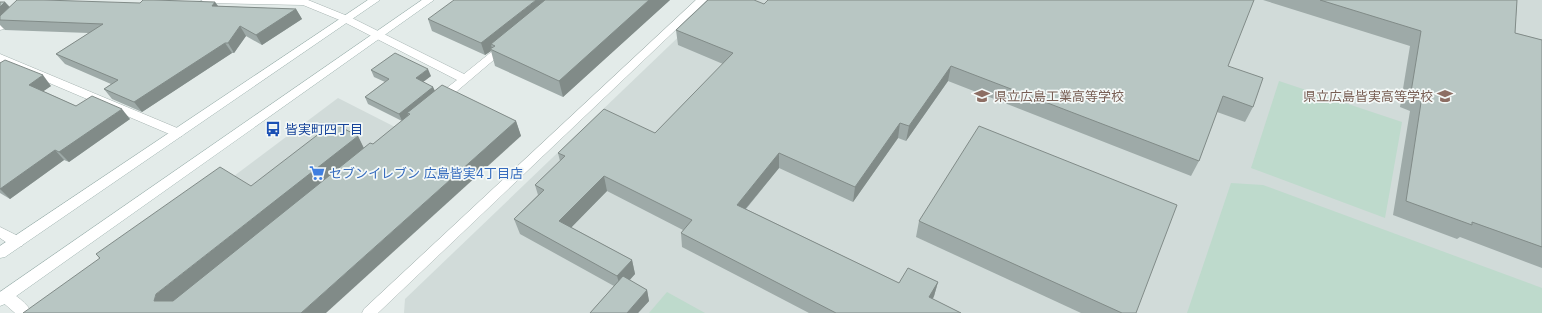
<svg xmlns="http://www.w3.org/2000/svg" width="1542" height="313" font-family="Inter,'Noto Sans JP',sans-serif">
<rect width="100%" height="100%" fill="#e3ebe9"/>
<!-- built -->
<g fill="#d1dbd9">
<path d="M 717,0 L 1542,0 L 1542,313 L 404,313 L 405,299 Z"/>
<path d="M 338,98 L 395,127 L 292,210 L 234,176 Z"/>
</g>
<!-- green -->
<g fill="#bedacc">
<path d="M 1279,81 L 1402,122 L 1385,218 L 1251,168 Z"/>
<path d="M 1231,183 L 1263,185 L 1542,288 L 1542,313 L 1187,313 Z"/>
<path d="M 667,292 L 705,313 L 649,313 Z"/>
</g>
<g fill="none" stroke-linecap="round" stroke-linejoin="round">
<defs>
<path id="lane" d="M 696,0 L 707,0 L 378,313 L 362,313 L 364,309 Z"/>
<g id="street">
<path d="M 22,0 L 33,0 L 4,29 L 0,30 L 0,21 Z"/>
<path d="M 201,0 L 308,0 L 350,17 L 464,74 L 500,45 L 508,45 L 509,47 L 443,103 L 435,103 L 433,100 L 435,97 L 457,80 L 342,21 L 303,5 L 206,3 Z"/>
<path d="M 0,54 L 182,130 L 184,133 L 182,136 L 178,137 L 174,136 L 0,62 Z"/>
<path d="M 0,227 L 22,238 L 24,242 L 22,246 C 13,248 7,243 0,238 Z"/>
<path d="M 5,290 C 14,293 28,304 32,313 L 15,313 L 0,300 L 0,292 Z"/>
</g>
<g id="secondary">
<path d="M 368,0 L 380,0 L 5,257 L 0,258 L 0,246 Z"/>
<path d="M 422,0 L 434,0 L 5,304 L 0,306 L 0,292 Z"/>
</g>
</defs>
<!-- lane casing -->
<use href="#lane" stroke="#a6b3b1" stroke-width="1"/>
<!-- street casing -->
<use href="#street" stroke="#a6b3b1" stroke-width="1"/>
<!-- secondary casing -->
<use href="#secondary" stroke="#9fb3b0" stroke-width="1"/>
<!-- lane -->
<use href="#lane" fill="#fff" fill-rule="evenodd"/>
<!-- street -->
<use href="#street" fill="#fff" fill-rule="evenodd"/>
<!-- secondary -->
<use href="#secondary" fill="#fff" fill-rule="evenodd"/>
</g>
<!-- wall -->
<g fill="#9eaaa8">
<path d="M 670,0 L 563,97 L 495,66 L 491,51 L 485,55 L 432,31 L 428,19 Z"/>
<path d="M 1263,0 L 1517,0 L 1515,33 L 1542,40 L 1542,268 L 1460,237 L 1457,239 L 1393,215 L 1410,111 L 1400,107 L 1410,46 Z"/>
<path d="M 0,2 L 5,2 L 10,7 L 140,3 L 215,2 L 218,6 L 296,9 L 302,19 L 262,45 L 246,36 L 234,53 L 232,53 L 142,112 L 112,99 L 104,89 L 111,84 L 65,64 L 56,54 L 89,33 L 5,30 L 0,25 Z"/>
<path d="M 764,4 L 1228,66 L 1253,107 L 1245,122 L 1217,112 L 1199,161 L 1191,176 L 948,81 L 906,141 L 898,138 L 853,202 L 779,168 L 746,209 L 899,283 L 938,282 L 934,296 L 933,299 L 961,313 L 809,313 L 682,247 L 681,233 L 683,230 L 607,191 L 571,227 L 632,260 L 635,274 L 629,280 L 647,290 L 649,301 L 638,313 L 590,313 L 614,286 L 520,234 L 514,219 L 538,195 L 535,185 L 560,161 L 558,153 L 655,133 L 723,64 L 678,45 L 676,30 Z"/>
<path d="M 0,63 L 51,86 L 43,91 L 76,106 L 130,119 L 69,162 L 64,160 L 10,199 L 0,193 Z"/>
<path d="M 371,70 L 431,76 L 423,82 L 433,87 L 435,91 L 516,121 L 521,136 L 99,258 L 96,254 L 251,186 L 358,136 L 364,148 L 373,144 L 402,121 L 368,104 L 365,97 L 385,82 L 374,77 Z"/>
<path d="M 919,221 L 1136,313 L 1081,313 L 916,237 Z"/>
</g>
<!-- shaded-wall -->
<g fill="#818b88">
<path d="M 536,0 L 554,0 L 495,46 L 491,44 L 492,49 L 490,49 L 491,51 L 485,55 L 481,43 Z"/>
<path d="M 649,0 L 670,0 L 563,97 L 559,81 Z"/>
<path d="M 5,2 L 11,9 L 0,19 L 0,7 Z"/>
<path d="M 215,2 L 222,12 L 212,6 Z"/>
<path d="M 296,9 L 302,19 L 262,45 L 256,35 Z"/>
<path d="M 240,26 L 246,36 L 234,53 L 228,43 Z"/>
<path d="M 225,43 L 232,53 L 142,112 L 134,102 Z"/>
<path d="M 951,66 L 948,81 L 906,141 L 909,126 Z"/>
<path d="M 428,69 L 431,76 L 419,85 L 416,78 Z"/>
<path d="M 43,75 L 51,86 L 38,95 L 29,85 Z"/>
<path d="M 433,87 L 436,94 L 407,113 L 409,116 L 402,121 L 399,114 Z"/>
<path d="M 122,109 L 130,119 L 69,162 L 59,152 Z"/>
<path d="M 516,121 L 521,136 L 326,313 L 301,313 Z"/>
<path d="M 900,123 L 898,138 L 853,202 L 855,187 Z"/>
<path d="M 358,136 L 365,151 L 169,308 L 154,301 L 156,294 Z"/>
<path d="M 55,150 L 64,160 L 10,199 L 0,189 Z"/>
<path d="M 779,153 L 779,168 L 737,219 L 737,205 Z"/>
<path d="M 604,176 L 607,191 L 564,235 L 559,221 Z"/>
<path d="M 632,260 L 635,274 L 621,290 L 617,276 Z"/>
<path d="M 938,282 L 934,296 L 926,311 L 929,297 Z"/>
<path d="M 647,290 L 649,301 L 638,313 L 627,313 Z"/>
</g>
<!-- building -->
<g fill="#b8c6c3" stroke="#818b88">
<path d="M 17,0 L 44,0 L 140,3 L 143,0 L 154,0 L 215,2 L 212,6 L 296,9 L 256,35 L 240,26 L 228,43 L 225,43 L 134,102 L 104,89 L 118,80 L 56,54 L 103,24 L 0,20 L 0,16 Z"/>
<path d="M 454,0 L 536,0 L 481,43 L 428,19 Z"/>
<path d="M 545,0 L 649,0 L 559,81 L 490,49 L 495,46 L 491,44 Z"/>
<path d="M 708,0 L 754,0 L 764,4 L 768,0 L 1254,0 L 1228,66 L 1263,78 L 1253,107 L 1223,96 L 1199,161 L 951,66 L 909,126 L 900,123 L 855,187 L 779,153 L 737,205 L 899,283 L 908,268 L 938,282 L 929,297 L 961,313 L 836,313 L 681,233 L 692,220 L 604,176 L 559,221 L 632,260 L 617,276 L 514,219 L 544,190 L 535,185 L 565,156 L 558,153 L 604,109 L 655,133 L 733,53 L 676,30 Z"/>
<path d="M 1320,0 L 1517,0 L 1515,33 L 1542,40 L 1542,247 L 1472,222 L 1472,225 L 1406,201 L 1422,96 L 1411,92 L 1421,31 Z"/>
<path d="M 0,2 L 5,2 L 0,7 Z"/>
<path d="M 395,53 L 428,69 L 416,78 L 433,87 L 399,114 L 365,97 L 389,79 L 371,70 Z"/>
<path d="M 5,60 L 43,75 L 29,85 L 76,106 L 92,96 L 122,109 L 59,152 L 55,150 L 0,189 L 0,63 Z"/>
<path d="M 442,85 L 516,121 L 301,313 L 23,313 L 100,258 L 96,254 L 220,167 L 251,186 L 333,123 L 358,136 L 156,294 L 154,301 L 173,301 L 370,143 L 373,144 L 410,114 L 407,113 Z"/>
<path d="M 979,126 L 1177,205 L 1136,313 L 1122,313 L 919,221 Z"/>
<path d="M 623,276 L 647,290 L 627,313 L 590,313 Z"/>
</g>
<!-- icons -->
<defs>
<symbol id="school-bare" viewBox="-9 -9 18 18"><path d="M0-5L7-2L0 1L-7-2ZM-4 1L0 2.5L4 1V4Q0 6-4 4Z" fill="#8d6e63" stroke="#f3f8f7" stroke-width="2.5" paint-order="stroke"/></symbol>
<symbol id="bus-bare" viewBox="-9 -9 18 18"><path d="M-5-6H5V4H4V6H2V4H-2V6H-4V4H-5ZM-3.5-4V0h7V-4ZM-3.5 1.2v1.5H-2V1.2ZM2 1.2v1.5H3.5V1.2Z" fill="#1a4fb4" stroke="#f3f8f7" stroke-width="2.5" paint-order="stroke"/></symbol>
<symbol id="supermarket-bare" viewBox="-9 -9 18 18"><path d="M-6-5.5h2.5l.6 2H6L4.5 2H-2.5L-4.4-4H-6ZM-1.5 3.2a1.3 1.3 0 1 0 .1 0ZM3 3.2a1.3 1.3 0 1 0 .1 0Z" fill="#3f7fe0" stroke="#f3f8f7" stroke-width="2.5" paint-order="stroke"/></symbol>
</defs>
<g fill-rule="evenodd">
<use href="#school-bare" x="971" y="85" width="22" height="22"/>
<use href="#school-bare" x="1434" y="85" width="22" height="22"/>
<use href="#bus-bare" x="262" y="118" width="22" height="22"/>
<use href="#supermarket-bare" x="306" y="162" width="22" height="22"/>
</g>
<g text-anchor="middle" stroke-width="3.5" stroke-linejoin="round" paint-order="stroke">
<!-- education labels -->
<g font-size="13" fill="#785e54" stroke="#f3f8f7" text-anchor="start">
<text x="994" y="101">県立広島工業高等学校</text>
<text x="1433" y="101" text-anchor="end">県立広島皆実高等学校</text>
</g>
<!-- transit labels -->
<g font-size="13" fill="#164399" stroke="#f3f8f7" text-anchor="start">
<text x="285" y="134">皆実町四丁目</text>
</g>
<!-- shop labels -->
<g font-size="13" fill="#366cbe" stroke="#f3f8f7" text-anchor="start">
<text x="329" y="178">セブンイレブン 広島皆実4丁目店</text>
</g>
</g>
</svg>
